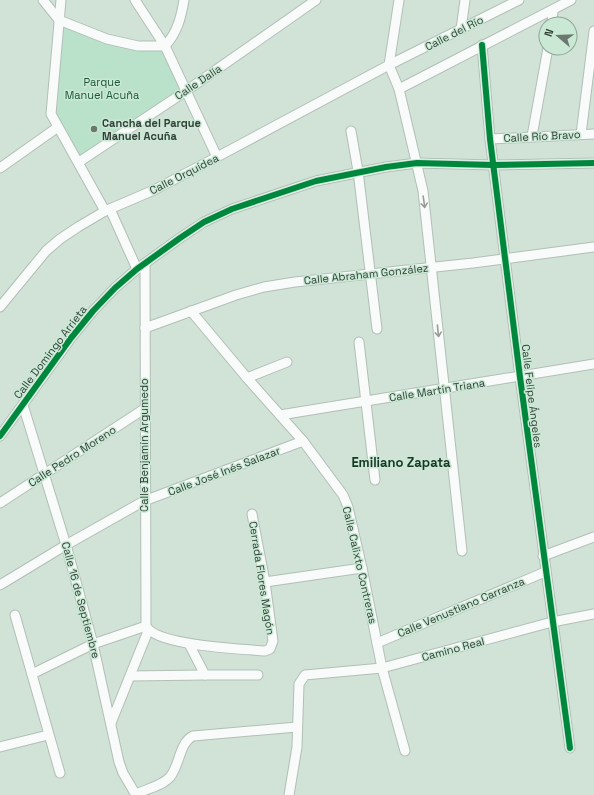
<svg xmlns="http://www.w3.org/2000/svg" width="594" height="795" font-family="'Space Grotesk',sans-serif">
<rect width="100%" height="100%" fill="#d1e2d7"/>
<!-- green -->
<path fill="#bae1c9" d="M 61,24 L 162,49 L 183,91 L 79,158 L 53,114 Z"/>
<g fill="none" stroke-linecap="round" stroke-linejoin="round">
<defs>
<g id="minor">
<path d="M 43,0 L 59,20 L 107,39 L 138,46 L 165,46"/>
<path d="M 61,0 L 51,114 L 105,211"/>
<path d="M 135,0 L 165,46 L 217,157"/>
<path d="M 399,0 L 389,65 L 399,89 L 423,191 L 462,551"/>
<path d="M 552,24 L 553,10"/>
<path d="M 461,29 L 465,0"/>
<path d="M 482,45 L 490,139 L 520,377 L 570,748"/>
<path d="M 165,46 C 177,33 181,18 184,0"/>
<path d="M 399,89 L 571,0"/>
<path d="M 351,131 L 358,171 L 377,329"/>
<path d="M 581,134 L 594,31"/>
<path d="M 532,136 L 548,48"/>
<path d="M 490,139 L 594,134"/>
<path d="M 79,162 L 186,91 L 316,0"/>
<path d="M 0,168 L 58,127"/>
<path d="M 110,209 L 137,269"/>
<path d="M 145,264 L 146,626 C 156,646 243,649 265,651 L 270,649 L 273,641 L 265,582 L 252,514"/>
<path d="M 0,307 L 46,251 L 60,239 L 78,227 L 105,211 L 154,190 L 217,157 L 389,65 L 519,0"/>
<path d="M 191,311 L 247,378 L 303,441 L 343,495 L 348,507 L 362,568 L 382,668 L 405,751"/>
<path d="M 145,328 L 236,295 L 264,287 L 295,282 L 473,263 L 594,247"/>
<path d="M 359,342 L 375,480"/>
<path d="M 247,378 L 287,362"/>
<path d="M 23,405 L 66,545 L 93,644 L 119,762 L 123,773 L 136,795"/>
<path d="M 280,415 L 594,364"/>
<path d="M 0,436 L 71,338 L 93,311 L 115,288 L 137,269 L 180,238 L 204,222 L 232,209 L 316,181 L 386,167 L 417,163 L 493,165 L 594,163"/>
<path d="M 0,503 L 144,409"/>
<path d="M 543,556 L 594,537"/>
<path d="M 265,582 L 362,568"/>
<path d="M 0,585 L 66,545 L 144,501 L 303,441"/>
<path d="M 15,615 L 60,773"/>
<path d="M 377,643 L 545,572"/>
<path d="M 189,644 L 205,675 L 258,675"/>
<path d="M 32,674 L 93,644 L 146,626"/>
<path d="M 130,676 L 205,675"/>
<path d="M 111,723 L 148,631"/>
<path d="M 0,747 L 48,735"/>
<path d="M 136,794 C 146,789 162,786 170,777 C 180,765 179,743 193,736 L 297,727"/>
<path d="M 289,795 L 297,747 L 299,684 L 305,675 L 382,668 L 552,622 L 594,614"/>
</g>
</defs>
<!-- minor casing -->
<use href="#minor" stroke="#b2bfb7" stroke-width="11"/>
<!-- minor -->
<use href="#minor" stroke="#f8fbf9" stroke-width="9"/>
<defs>
<g id="cycleway">
<path d="M 482,45 L 490,139 L 520,377 L 570,748"/>
<path d="M 0,436 L 71,338 L 93,311 L 115,288 L 137,269 L 180,238 L 204,222 L 232,209 L 316,181 L 386,167 L 417,163 L 493,165 L 594,163"/>
</g>
</defs>
<!-- cycleway casing -->
<use href="#cycleway" stroke="#cae9d5" stroke-width="8"/>
<!-- cycleway -->
<use href="#cycleway" stroke="#00873e" stroke-width="6"/>
</g>
<!-- one-way arrows -->
<defs><path id="oneway-shaft" d="M-6 0H5M1.5-3L5.5 0L1.5 3" fill="none" stroke-width="1.6" stroke-linecap="round" stroke-linejoin="round"/></defs>
<g stroke="#969d98">
<use href="#oneway-shaft" transform="translate(424 202) rotate(82)"/>
<use href="#oneway-shaft" transform="translate(438 331) rotate(84)"/>
</g>
<!-- markers -->
<circle fill="#6a7870" stroke="#cae9d5" stroke-width="1.5" cx="94" cy="129" r="4"/>
<g text-anchor="middle" stroke-width="3" stroke-linejoin="round" paint-order="stroke">
<!-- street labels -->
<g font-size="11" fill="#333f38" stroke="#cae9d5">
<text transform="translate(454 33) rotate(-27)" y="4">Calle del Río</text>
<text transform="translate(198 82) rotate(-34)" y="4">Calle Dalia</text>
<text transform="translate(542 136) rotate(-3)" y="4">Calle Río Bravo</text>
<text transform="translate(184 174) rotate(-27)" y="4">Calle Orquídea</text>
<text transform="translate(366 274) rotate(-6)" y="4">Calle Abraham González</text>
<text transform="translate(50 352) rotate(-53)" y="4">Calle Domingo Arrieta</text>
<text transform="translate(437 390) rotate(-9)" y="4">Calle Martín Triana</text>
<text transform="translate(532 396) rotate(83)" y="4">Calle Felipe Ángeles</text>
<text transform="translate(144 445) rotate(-90)" y="4">Calle Benjamín Argumedo</text>
<text transform="translate(72 456) rotate(-33)" y="4">Calle Pedro Moreno</text>
<text transform="translate(224 471) rotate(-21)" y="4">Calle José Inés Salazar</text>
<text transform="translate(360 565) rotate(77)" y="4">Calle Calixto Contreras</text>
<text transform="translate(262 578) rotate(81)" y="4">Cerrada Flores Magón</text>
<text transform="translate(81 600) rotate(75)" y="4">Calle 16 de Septiembre</text>
<text transform="translate(461 607) rotate(-23)" y="4">Calle Venustiano Carranza</text>
<text transform="translate(453 649) rotate(-15)" y="4">Camino Real</text>
</g>
<!-- park labels -->
<g font-size="11" fill="#1d5638" stroke="#cae9d5">
<text x="102" y="86">Parque<tspan x="102" dy="13">Manuel Acuña</tspan></text>
</g>
<!-- poi labels -->
<g font-size="11" font-weight="bold" fill="#333f38" stroke="#cae9d5" text-anchor="start">
<text x="102" y="127">Cancha del Parque<tspan x="102" dy="13">Manuel Acuña</tspan></text>
</g>
<!-- quarter labels -->
<g font-size="13" font-weight="bold" fill="#1a3425" stroke="#cae9d5">
<text x="401" y="467">Emiliano Zapata</text>
</g>
</g>
<!-- north arrow -->
<g transform="translate(558 36) rotate(289)"><circle r="19" fill="#cae9d5" stroke="#8ea596"/>
<path d="M0-3L7 15L0 10L-7 15Z" fill="#6a7870"/>
<text y="-6" font-size="11" font-weight="bold" text-anchor="middle" fill="#333f38">N</text>
</g>
</svg>
